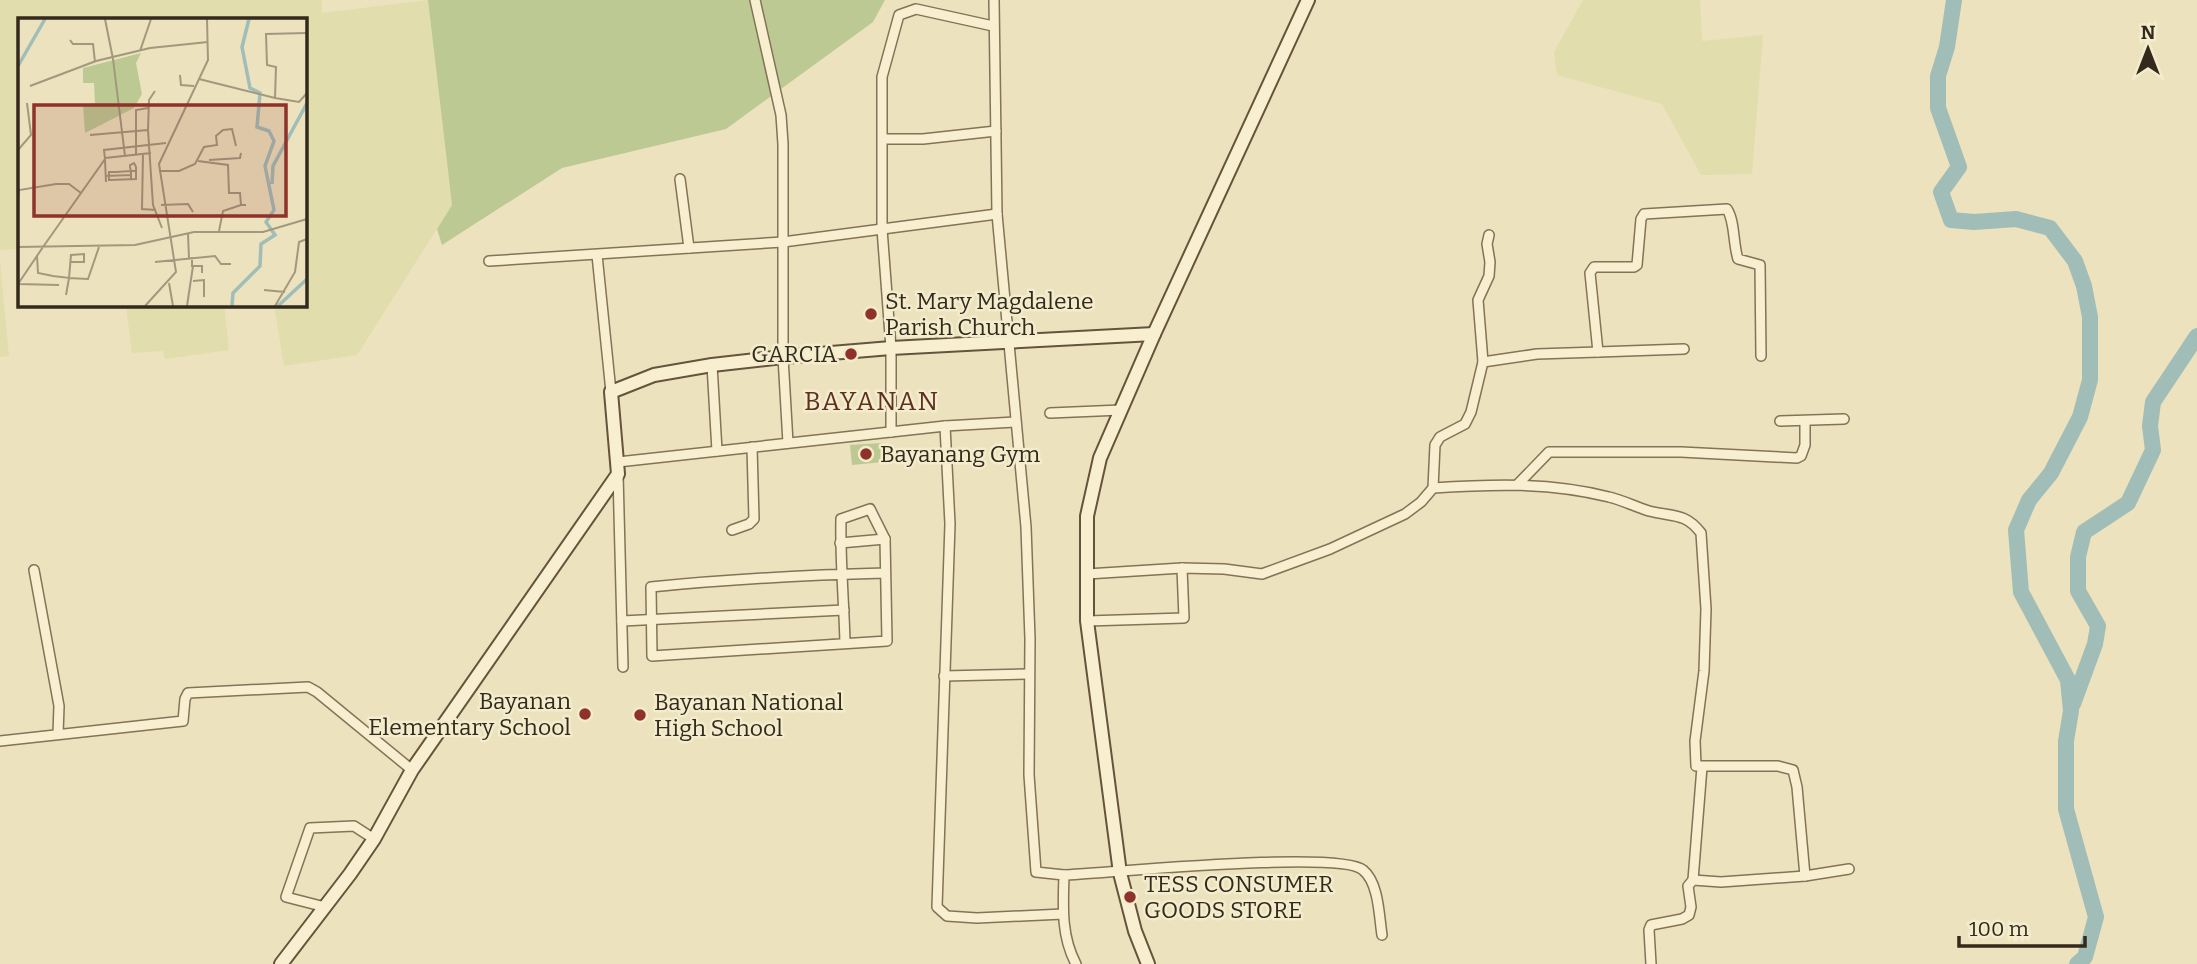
<svg xmlns="http://www.w3.org/2000/svg" width="2197" height="964" font-family="Bitter,serif">
<rect width="100%" height="100%" fill="#ece2be"/>
<!-- farmland -->
<g fill="#e1ddac">
<path d="M 0,0 L 322,0 L 322,13 L 428,0 L 452,205 L 357,355 L 284,366 L 274,305 L 304,304 L 304,19 L 19,19 L 19,249 L 0,250 Z"/>
<path d="M 1583,0 L 1700,0 L 1702,41 L 1763,35 L 1752,174 L 1701,175 L 1662,104 L 1557,75 L 1554,52 Z"/>
<path d="M 0,261 L 9,356 L 0,357 Z"/>
<path d="M 126,305 L 224,305 L 229,350 L 165,359 L 163,351 L 132,353 Z"/>
</g>
<!-- green -->
<g fill="#bdc993">
<path d="M 428,0 L 885,0 L 873,22 L 726,129 L 562,168 L 442,245 L 437,229 L 452,205 Z"/>
<path d="M 881,443 L 883,462 L 852,465 L 850,445 Z"/>
</g>
<g fill="none" stroke-linecap="round" stroke-linejoin="round">
<!-- river -->
<g stroke="#a1bdb7" stroke-width="16">
<path d="M 1954,0 L 1947,47 L 1938,76 L 1938,108 L 1959,167 L 1941,192 L 1951,220 L 1974,222 L 2016,219 L 2050,228 L 2075,261 L 2084,286 L 2090,317 L 2090,380 L 2080,417 L 2051,473 L 2029,500 L 2016,530 L 2021,592 L 2068,680 L 2071,711 L 2066,741 L 2066,809 L 2096,917 L 2085,957 L 2077,964"/>
<path d="M 2073,704 L 2095,644 L 2098,626 L 2078,591 L 2078,557 L 2084,532 L 2128,503 L 2153,450 L 2150,426 L 2153,402 L 2197,336"/>
</g>
<defs>
<g id="street">
<path d="M 755,0 L 781,115 L 783,144 L 783,357 L 788,443"/>
<path d="M 994,0 L 997,214 L 1026,527 L 1030,639 L 1029,775 L 1036,872 L 1064,875 C 1063,906 1061,936 1076,964"/>
<path d="M 883,139 L 923,139 L 996,131"/>
<path d="M 680,179 L 689,248"/>
<path d="M 597,255 L 611,392"/>
<path d="M 489,261 L 783,242 L 997,214"/>
<path d="M 1598,352 L 1684,349"/>
<path d="M 1483,362 L 1478,300 L 1489,276 L 1490,262 L 1487,244 L 1489,235"/>
<path d="M 712,365 L 717,451"/>
<path d="M 1050,413 L 1121,410"/>
<path d="M 1780,421 L 1844,419"/>
<path d="M 945,426 L 950,524 L 937,907 L 947,916 L 977,918 L 1063,914"/>
<path d="M 891,432 L 891,348 L 882,229 L 882,77 L 899,15 L 916,9 L 993,26"/>
<path d="M 618,462 L 945,426 L 1015,422"/>
<path d="M 618,474 L 623,667"/>
<path d="M 1518,484 L 1549,452 L 1681,452 L 1797,458 L 1801,456 L 1805,445 L 1805,421"/>
<path d="M 1433,488 C 1492,484 1550,482 1609,497 C 1622,500 1636,507 1649,511 C 1672,517 1685,512 1701,533 L 1706,609 L 1704,671 L 1695,741 L 1696,766 L 1778,766 L 1793,770 L 1797,787 L 1805,876 L 1849,869"/>
<path d="M 732,530 L 749,524 L 754,519 L 752,447"/>
<path d="M 840,543 L 885,539"/>
<path d="M 34,570 L 59,706 L 58,734"/>
<path d="M 1087,574 L 1182,568 L 1224,569 L 1262,574 L 1330,549 L 1405,514 L 1421,502 L 1433,488 L 1435,445 L 1440,437 L 1465,424 L 1471,412 L 1483,362 L 1537,354 L 1598,352 L 1590,273 L 1594,267 L 1634,267 L 1637,265 L 1641,219 L 1644,214 L 1727,209 C 1735,221 1733,244 1738,259 L 1760,265 L 1761,356"/>
<path d="M 622,621 L 844,610"/>
<path d="M 1087,621 L 1184,618 L 1182,568"/>
<path d="M 845,643 C 844,602 840,560 841,519 L 870,509 L 885,539 L 887,641 L 652,656 L 651,587 C 729,579 807,575 885,573"/>
<path d="M 944,676 L 1029,674"/>
<path d="M 0,741 L 183,721 L 185,699 L 188,693 L 308,687 L 317,692 L 412,770"/>
<path d="M 1064,875 C 1109,873 1340,850 1363,870 C 1379,883 1379,916 1382,935"/>
<path d="M 1693,880 L 1702,767"/>
<path d="M 325,907 L 286,897 L 310,828 L 354,826 L 374,839"/>
<path d="M 1651,964 L 1649,930 L 1651,925 L 1682,919 L 1689,915 L 1691,907 L 1688,886 L 1693,880 L 1721,882 L 1805,876"/>
</g>
<g id="secondary">
<path d="M 281,964 L 350,874 L 374,839 L 412,770 L 618,474 L 611,392 L 654,375 L 712,365 L 783,357 L 891,348 L 1154,334"/>
<path d="M 1148,964 L 1135,931 L 1120,873 L 1087,621 L 1087,516 L 1100,458 L 1154,334 L 1308,0"/>
</g>
</defs>
<!-- street casing -->
<use href="#street" stroke="#837357" stroke-width="12"/>
<!-- secondary casing -->
<use href="#secondary" stroke="#64543b" stroke-width="16"/>
<!-- street -->
<use href="#street" stroke="#f7efd0" stroke-width="9"/>
<!-- secondary -->
<use href="#secondary" stroke="#f7efd0" stroke-width="12"/>
</g>
<!-- markers -->
<g fill="#8f322a" stroke="#f3eccd" stroke-width="2.5">
<circle cx="871" cy="314" r="7"/>
<circle cx="851" cy="354" r="7"/>
<circle cx="866" cy="454" r="7"/>
<circle cx="585" cy="714" r="7"/>
<circle cx="640" cy="715" r="7"/>
<circle cx="1130" cy="897" r="7"/>
</g>
<g text-anchor="middle" stroke-width="5" stroke-linejoin="round" paint-order="stroke">
<!-- poi labels -->
<g font-size="23" fill="#33291c" stroke="#f3eccd" text-anchor="start">
<text x="885" y="309">St. Mary Magdalene<tspan x="885" dy="26">Parish Church</tspan></text>
<text x="837" y="362" text-anchor="end">GARCIA</text>
<text x="880" y="462">Bayanang Gym</text>
<text x="571" y="709" text-anchor="end">Bayanan<tspan x="571" dy="26">Elementary School</tspan></text>
<text x="654" y="710">Bayanan National<tspan x="654" dy="26">High School</tspan></text>
<text x="1144" y="892">TESS CONSUMER<tspan x="1144" dy="26">GOODS STORE</tspan></text>
</g>
<!-- quarter labels -->
<g font-size="26" letter-spacing="2" fill="#5e301d" stroke="#f3eccd">
<text x="872" y="410">BAYANAN</text>
</g>
</g>
<!-- overview -->
<g transform="translate(18 18)">
<rect width="289" height="289" fill="#ece2be"/>
<path d="M 123,35 L 118,45 L 124,76 L 116,90 L 67,115 L 65,87 L 77,85 L 76,65 L 65,65 L 65,50 Z" fill="#bdc993"/>
<path fill="none" stroke="#a1bdb7" stroke-width="3.5" d="M 0,48 L 27,1M 254,166 L 255,148 L 289,85M 214,288 L 215,275 L 242,248 L 243,226 L 257,217 L 248,204 L 256,192 L 247,148 L 256,123 L 251,113 L 239,109 L 242,75 L 232,70 L 224,29 L 231,1M 260,288 L 289,261"/>
<path fill="none" stroke="#a2987d" stroke-width="2" d="M 87,1 L 95,41M 52,22 L 55,26 L 75,26 L 77,44M 122,33 L 133,1M 95,41 L 107,138M 162,57 L 163,67 L 176,68M 181,61 L 257,80 L 258,49 L 249,47 L 248,16 L 289,15M 12,68 L 78,43 L 132,30 L 190,24M 137,73 L 131,82 L 130,112 L 135,187 L 144,210M 257,80 L 281,84 L 289,75M 72,117 L 130,112M 0,132 L 13,117 L 9,85M 125,136 L 124,191 L 138,192M 118,137 L 118,92 L 130,90M 87,140 L 133,135M 87,142 L 88,164M 191,142 L 222,140 L 223,135M 180,143 L 210,147 L 211,175 L 222,175 L 223,187 L 228,187M 141,153 L 161,153 L 177,146 L 186,129 L 199,127 L 198,118 L 205,112 L 214,111 L 218,128M 87,158 L 113,157M 113,161 L 113,153 L 112,149 L 112,147 L 116,145 L 118,149 L 118,161 L 91,162 L 91,154 L 98,154 L 113,153 L 118,153M 0,179 L 1,172 L 38,166 L 51,166 L 63,175M 143,187 L 170,186 L 175,194M 201,213 L 205,193 L 223,187M 170,216 L 171,240M 0,229 L 117,227 L 176,214 L 245,214 L 289,201M 25,229 L 87,141 L 86,132 L 148,125M 19,238 L 20,255 L 35,258 L 51,260 L 53,237 L 66,236 L 66,244 L 53,244M 174,239 L 174,248 L 184,248 L 184,255M 137,244 L 197,238 L 203,246 L 213,246M 175,263 L 186,262 L 186,279M 151,265 L 155,288M 0,266 L 25,229M 1,266 L 41,267M 246,272 L 267,274M 48,277 L 51,260 L 70,261 L 81,229M 127,288 L 158,254 L 141,146 L 190,42 L 189,1M 169,288 L 175,248M 257,288 L 277,254 L 281,224 L 289,221"/>
<path fill="#8f322a" fill-opacity="0.15" stroke="#8f322a" stroke-width="3.5" d="M 16,87 L 268,87 L 268,198 L 16,198 Z"/>
<rect width="289" height="289" fill="none" stroke="#33291c" stroke-width="3.5"/>
</g>
<!-- north arrow -->
<g transform="translate(2148 49)" stroke="#f3eccd" stroke-width="5" paint-order="stroke">
<path d="M0-5L12 26L0 18L-12 26Z" fill="#33291c"/>
<text y="-10" font-size="19" font-weight="bold" text-anchor="middle" fill="#33291c">N</text>
</g>
<!-- scale -->
<path d="M1959 936v10h126v-10" fill="none" stroke="#33291c" stroke-width="3.5"/>
<text x="1969" y="936" font-size="21" fill="#33291c" stroke="#f3eccd" stroke-width="5" paint-order="stroke">100 m</text>
</svg>
